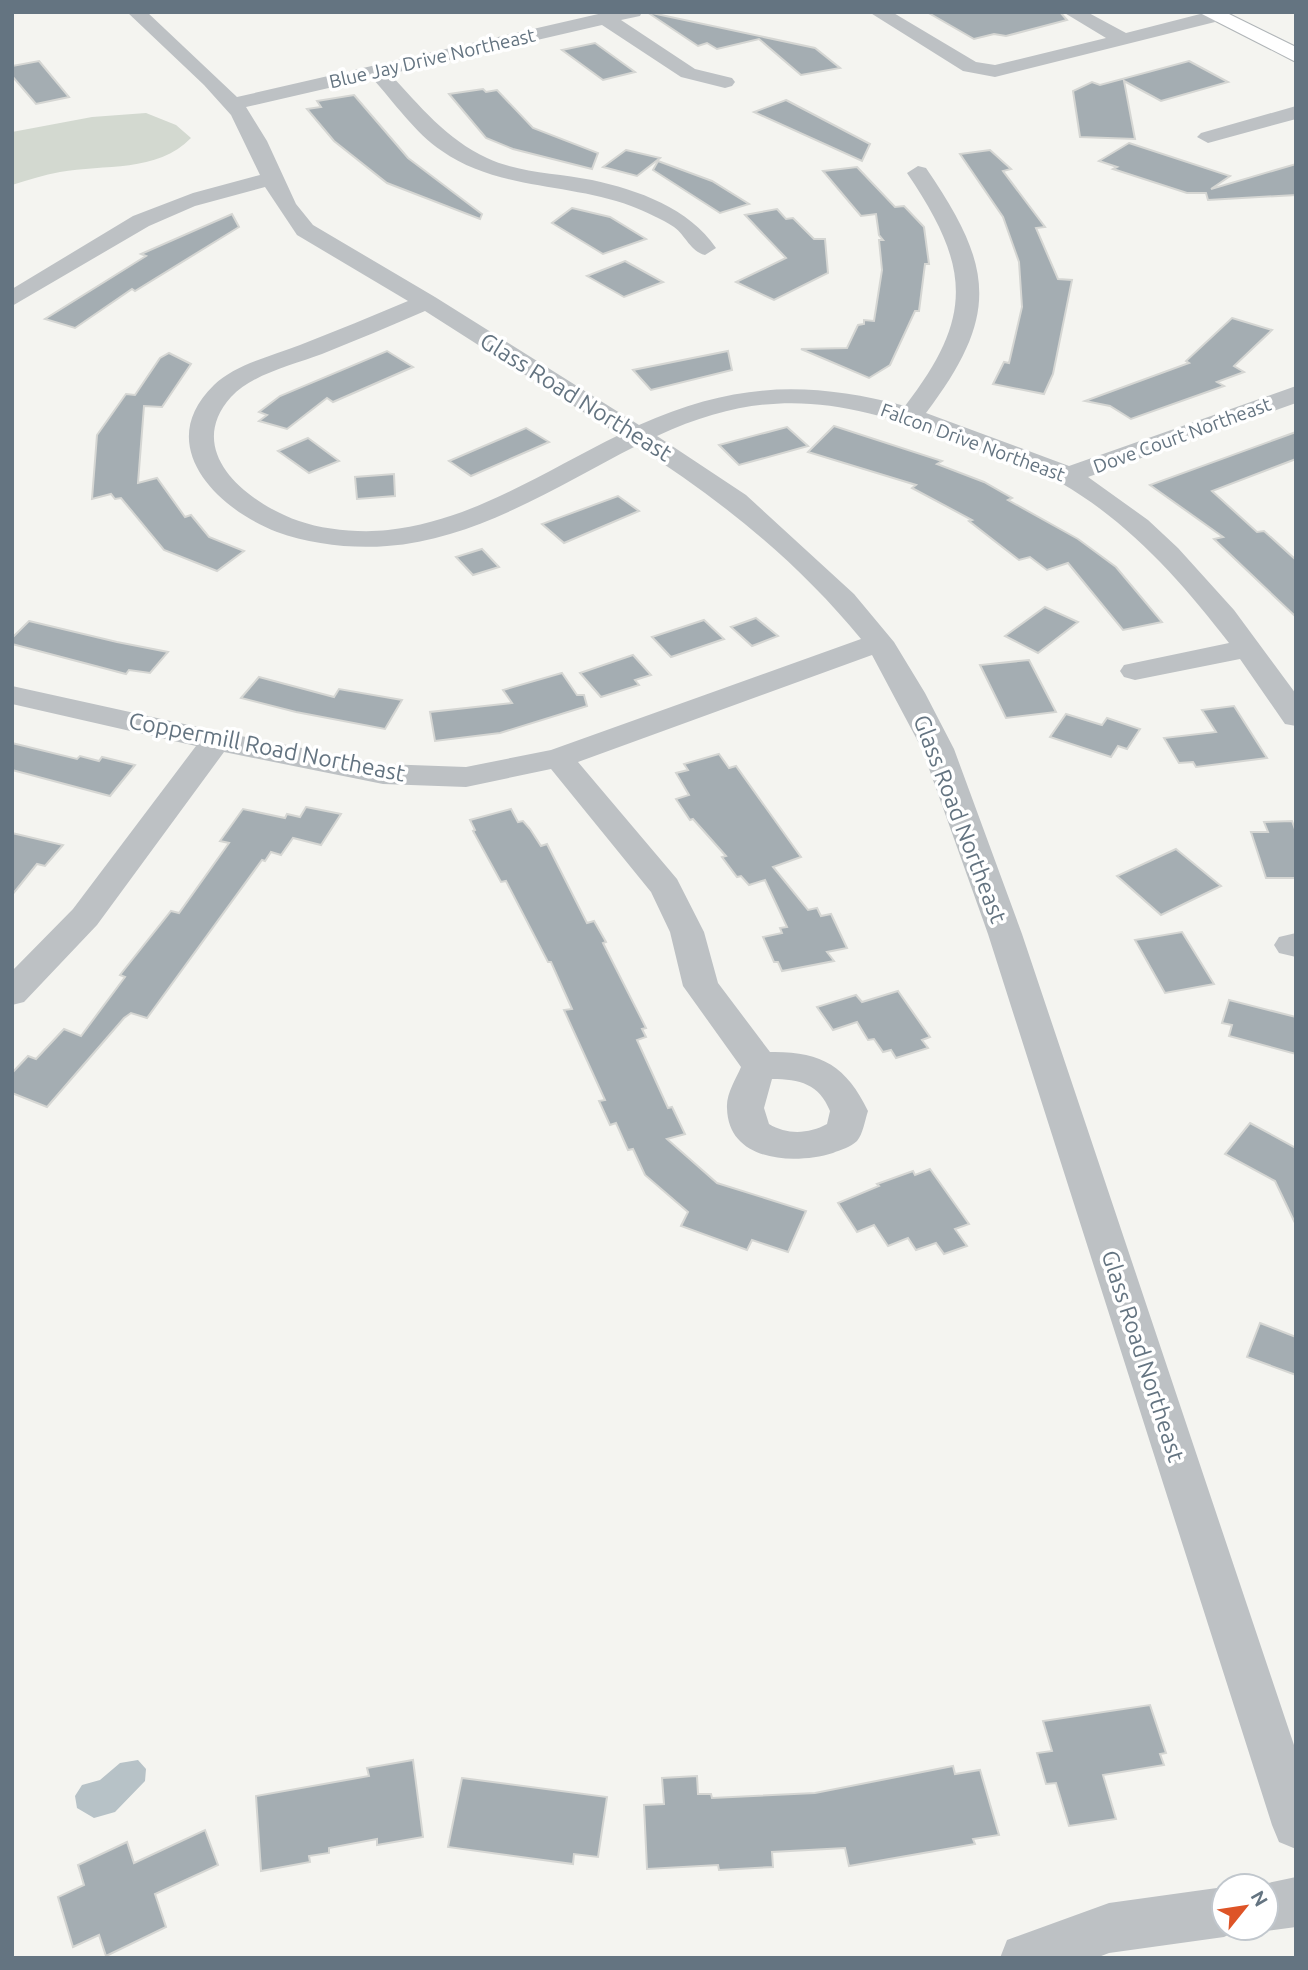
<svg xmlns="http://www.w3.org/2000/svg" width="1308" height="1970" font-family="Ubuntu,sans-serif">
<rect width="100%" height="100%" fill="#f4f4f0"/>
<!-- green -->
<path fill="#d3d9d0" d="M 146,113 L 176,125 L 191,138 C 157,173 104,164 60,172 C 44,175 28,180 12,185 L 12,132 L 92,117 Z"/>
<!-- water -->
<path fill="#b7c2c7" d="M 138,1760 L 146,1769 L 145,1781 L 115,1812 L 94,1818 L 77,1808 L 75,1796 L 82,1785 L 100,1780 L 120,1763 Z"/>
<!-- building -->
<g fill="#a4adb2" stroke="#d5d6d3" stroke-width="2">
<path d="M 647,12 L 815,48 L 840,68 L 801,75 L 759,39 L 717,49 L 707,43 L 698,46 Z"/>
<path d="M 927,12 L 1060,12 L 1067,20 L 1006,36 L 994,34 L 974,39 Z"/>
<path d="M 595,43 L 635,72 L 603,80 L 562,50 Z"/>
<path d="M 39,61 L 69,97 L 36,104 L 12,76 L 12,66 Z"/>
<path d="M 1189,61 L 1228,82 L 1161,101 L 1124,81 L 1135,139 L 1080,137 L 1073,91 L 1092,82 L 1100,85 Z"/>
<path d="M 483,89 L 486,92 L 497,90 L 533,128 L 598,153 L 592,169 L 513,149 L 486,138 L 449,94 Z"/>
<path d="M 354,95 L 408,158 L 482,214 L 480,219 L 387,183 L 334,141 L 307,109 L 321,107 L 317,101 Z"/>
<path d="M 786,100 L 870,144 L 862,161 L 754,112 Z"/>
<path d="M 1129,143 L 1230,176 L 1211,189 L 1296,164 L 1296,195 L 1208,200 L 1206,193 L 1187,193 L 1113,169 L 1117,167 L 1099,161 Z"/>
<path d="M 626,150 L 660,158 L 637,176 L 603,167 Z"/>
<path d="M 990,150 L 1011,169 L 1003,171 L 1045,227 L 1036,228 L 1058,279 L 1072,280 L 1053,374 L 1044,394 L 993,384 L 1004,362 L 1009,363 L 1022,307 L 1019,262 L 1003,217 L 960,154 Z"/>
<path d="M 658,161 L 712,181 L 749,204 L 720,213 L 653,170 Z"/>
<path d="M 857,167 L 895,207 L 904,206 L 924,227 L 929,264 L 925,264 L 919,311 L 915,311 L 890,365 L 869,378 L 801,349 L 847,348 L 858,325 L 864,324 L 864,320 L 874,321 L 882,270 L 879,240 L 883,240 L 879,235 L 876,214 L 861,216 L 823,171 Z"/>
<path d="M 572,208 L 610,217 L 646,239 L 603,254 L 552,223 Z"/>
<path d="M 777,209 L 786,219 L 793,218 L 814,239 L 825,239 L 828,273 L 774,300 L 736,282 L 786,258 L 745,215 Z"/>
<path d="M 232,214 L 239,227 L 135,291 L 132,289 L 75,328 L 45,319 L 146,256 L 141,254 Z"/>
<path d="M 625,261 L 663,282 L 624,297 L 587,276 Z"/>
<path d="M 1232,318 L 1272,330 L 1234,366 L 1244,372 L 1217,382 L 1224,386 L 1131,419 L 1110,406 L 1085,401 L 1189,363 L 1186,361 Z"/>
<path d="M 387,351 L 413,367 L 333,402 L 327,398 L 287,429 L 259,421 L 267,415 L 259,412 L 280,396 Z"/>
<path d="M 728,351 L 732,370 L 651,390 L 633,370 Z"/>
<path d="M 169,353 L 191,364 L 162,407 L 144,406 L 138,483 L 157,478 L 185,517 L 191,515 L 209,537 L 244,551 L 217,571 L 164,550 L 121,498 L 115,499 L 111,494 L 92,499 L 97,435 L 126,394 L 135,395 L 160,358 Z"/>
<path d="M 834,426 L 942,461 L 937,464 L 984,482 L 1012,498 L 1008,500 L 1078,539 L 1116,567 L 1162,622 L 1123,630 L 1068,563 L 1047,570 L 1030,557 L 1019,560 L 969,521 L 972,520 L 912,488 L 916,485 L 808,452 Z"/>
<path d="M 787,427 L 808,446 L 739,465 L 719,445 Z"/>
<path d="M 526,428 L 549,442 L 471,476 L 449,461 Z"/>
<path d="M 1296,432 L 1296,459 L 1212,491 L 1257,532 L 1264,531 L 1296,560 L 1296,617 L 1214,539 L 1223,537 L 1150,485 Z"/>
<path d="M 308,438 L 339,461 L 309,473 L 278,451 Z"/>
<path d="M 394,474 L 395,496 L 357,499 L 355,477 Z"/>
<path d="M 618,496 L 639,511 L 564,543 L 542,524 Z"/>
<path d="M 482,549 L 499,567 L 473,575 L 456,557 Z"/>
<path d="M 1045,607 L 1078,622 L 1038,653 L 1005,636 Z"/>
<path d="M 756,618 L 778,636 L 752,646 L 731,627 Z"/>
<path d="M 704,620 L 724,639 L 671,657 L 652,637 Z"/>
<path d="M 29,621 L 117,642 L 168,652 L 150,673 L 129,670 L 126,674 L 12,644 L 12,638 Z"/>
<path d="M 633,655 L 651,675 L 635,680 L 639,685 L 601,697 L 580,673 Z"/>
<path d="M 1029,660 L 1056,712 L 1006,718 L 980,665 Z"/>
<path d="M 562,673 L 577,695 L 584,695 L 587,706 L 500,733 L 435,741 L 430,712 L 512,703 L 503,690 Z"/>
<path d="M 259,677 L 334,697 L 339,689 L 402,700 L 385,729 L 296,712 L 241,698 Z"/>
<path d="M 1234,706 L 1267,758 L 1196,767 L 1193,762 L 1179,763 L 1164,738 L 1216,732 L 1202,710 Z"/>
<path d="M 1066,714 L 1102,725 L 1107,718 L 1140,729 L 1127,749 L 1118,746 L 1111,757 L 1050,737 Z"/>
<path d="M 12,743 L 77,759 L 80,756 L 99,761 L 102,757 L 135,765 L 110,796 L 12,770 Z"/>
<path d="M 719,754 L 729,768 L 736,766 L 801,857 L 773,867 L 808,910 L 817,908 L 821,916 L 831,914 L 847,948 L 827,952 L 834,961 L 782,971 L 778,962 L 774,962 L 763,937 L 782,933 L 780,928 L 787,927 L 765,880 L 749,885 L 741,876 L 737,877 L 722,857 L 726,856 L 693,819 L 690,820 L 676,799 L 689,795 L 676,773 L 688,770 L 684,764 Z"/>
<path d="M 306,807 L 341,814 L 321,845 L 293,838 L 281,855 L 271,852 L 265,861 L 262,860 L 147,1018 L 131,1013 L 124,1018 L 47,1107 L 12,1093 L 12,1073 L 28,1056 L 36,1059 L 64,1029 L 81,1036 L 125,977 L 120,975 L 171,911 L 179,913 L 229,843 L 220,841 L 243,809 L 285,818 L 287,814 L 300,817 Z"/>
<path d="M 511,809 L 518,822 L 523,821 L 530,829 L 541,846 L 547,844 L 587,923 L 594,921 L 606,942 L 603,943 L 646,1028 L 642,1029 L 646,1037 L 637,1040 L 668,1108 L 672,1107 L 685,1134 L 667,1139 L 717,1183 L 806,1211 L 788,1252 L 752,1240 L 747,1250 L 681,1226 L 688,1212 L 645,1175 L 633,1149 L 628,1150 L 616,1123 L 610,1125 L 599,1101 L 605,1100 L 564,1010 L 572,1009 L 551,962 L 548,962 L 506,881 L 501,882 L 473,831 L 475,830 L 470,820 Z"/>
<path d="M 1292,821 L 1296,832 L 1296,878 L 1266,878 L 1251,832 L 1268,832 L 1264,822 Z"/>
<path d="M 12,833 L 63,845 L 45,866 L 37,864 L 12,895 Z"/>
<path d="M 1176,849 L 1221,886 L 1161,915 L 1117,876 Z"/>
<path d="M 1182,932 L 1214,984 L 1165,993 L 1135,940 Z"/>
<path d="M 898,991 L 930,1037 L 922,1040 L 928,1048 L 896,1058 L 891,1050 L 883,1052 L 874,1039 L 868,1040 L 857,1022 L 833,1030 L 817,1007 L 856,995 L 862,1002 Z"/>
<path d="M 1229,1000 L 1296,1017 L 1296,1054 L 1229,1036 L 1232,1025 L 1222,1023 Z"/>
<path d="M 1250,1123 L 1296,1148 L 1296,1225 L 1275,1181 L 1225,1154 Z"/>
<path d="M 930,1169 L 969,1224 L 955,1229 L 967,1246 L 944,1254 L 936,1243 L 916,1250 L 908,1238 L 888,1246 L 874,1225 L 857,1232 L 838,1203 L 879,1186 L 877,1184 L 913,1171 L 915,1175 Z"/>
<path d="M 1260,1323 L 1296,1337 L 1296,1375 L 1247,1357 Z"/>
<path d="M 1150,1705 L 1166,1753 L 1160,1754 L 1164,1765 L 1103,1775 L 1116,1819 L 1069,1826 L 1056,1783 L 1046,1784 L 1037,1753 L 1052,1751 L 1043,1721 Z"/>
<path d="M 413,1760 L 423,1837 L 377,1845 L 377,1839 L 329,1848 L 329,1853 L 309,1856 L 310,1862 L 261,1871 L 256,1796 L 369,1776 L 367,1768 Z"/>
<path d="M 953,1766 L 955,1774 L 980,1770 L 999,1835 L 973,1839 L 975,1844 L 849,1866 L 845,1848 L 772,1852 L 773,1867 L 719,1870 L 718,1865 L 647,1869 L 644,1805 L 664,1804 L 662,1778 L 697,1776 L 698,1794 L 711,1794 L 712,1798 L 815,1793 Z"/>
<path d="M 462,1778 L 607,1797 L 598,1857 L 574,1854 L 573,1864 L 448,1847 Z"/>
<path d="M 205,1830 L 218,1865 L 155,1894 L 166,1927 L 106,1956 L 99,1935 L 73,1947 L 58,1897 L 84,1885 L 78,1865 L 127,1842 L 134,1863 Z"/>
</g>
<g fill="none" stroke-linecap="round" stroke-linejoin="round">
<defs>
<path id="major" d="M 1198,12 L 1225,12 L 1296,47 L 1296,62 Z"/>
</defs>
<!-- major casing -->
<use href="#major" stroke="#b0b5b8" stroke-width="2"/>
<!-- minor -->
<g fill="#bdc1c4" fill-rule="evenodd">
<path d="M 127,12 L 147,12 L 237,97 L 607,12 L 642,12 L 640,16 L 621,20 L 695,69 L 732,78 L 735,82 L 732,86 L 725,88 L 681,77 L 602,25 L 390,74 C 420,106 446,139 487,158 C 519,173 557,173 592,180 C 638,190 689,208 716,248 L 705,255 C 690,251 686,236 674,227 C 662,219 644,211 631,206 C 570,183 497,190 442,151 C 415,133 394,102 372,78 L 246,107 L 267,141 L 296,204 L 313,225 L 435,297 L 639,425 C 733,383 806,380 905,406 C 975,316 970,266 907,173 L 918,166 L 926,168 C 994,267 1000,315 926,413 L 1069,466 L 1296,386 L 1296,403 L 1088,477 L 1148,520 L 1178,548 L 1234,610 L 1296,694 L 1296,726 L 1285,724 L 1240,659 L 1135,680 L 1124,677 L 1120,671 L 1124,665 L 1229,643 C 1182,582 1129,522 1061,483 C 1027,464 989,454 953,440 C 842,399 768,385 657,436 L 746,495 L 854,594 L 894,642 L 925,693 L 954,749 L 1022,934 L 1296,1751 L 1296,1849 L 1279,1842 L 1272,1825 L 988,934 L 922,749 L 872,655 L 578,762 L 677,879 L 704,932 L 718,983 L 770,1052 C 820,1051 846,1065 868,1111 C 865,1120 863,1134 857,1141 C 851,1147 840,1150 833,1153 C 794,1165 728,1162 727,1108 C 726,1094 736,1079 741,1067 L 683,986 L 670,932 L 651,892 L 551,769 L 466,787 L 383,784 L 224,752 L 97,925 L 24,1002 L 12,1005 L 12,971 L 73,909 L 196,746 L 12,704 L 12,686 L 216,731 L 383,764 L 466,767 L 551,750 L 861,639 C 797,561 721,500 636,446 C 557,486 478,539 387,546 C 352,549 310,544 277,532 C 217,509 152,445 214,385 C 236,364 272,356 300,345 C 336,331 372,316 408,301 L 297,235 L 265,187 L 195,206 L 149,226 L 12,306 L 12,289 L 133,216 L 193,193 L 260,175 L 231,115 L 204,85 ZM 425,311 L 619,435 C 545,471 472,521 388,530 C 361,533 324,530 299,521 C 249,504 182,452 231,397 C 252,374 293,365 322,354 C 356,340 391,326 425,311 ZM 772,1079 C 800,1079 819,1084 830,1111 L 827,1124 C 809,1134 787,1135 769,1124 L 764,1108 Z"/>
<path d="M 869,12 L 892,12 L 976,62 L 995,65 L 1106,38 L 1063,12 L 1087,12 L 1126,33 L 1208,12 L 1223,12 L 1226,16 L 1223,20 L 995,77 L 963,71 Z"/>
<path d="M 1296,106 L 1296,119 L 1208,143 L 1197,137 L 1201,133 Z"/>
<path d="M 1296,933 L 1296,957 L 1279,953 L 1274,945 L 1279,937 Z"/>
<path d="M 1296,1877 L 1296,1927 L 1266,1931 L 1259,1928 L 1266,1928 L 1266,1886 L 1254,1886 Z"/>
<path d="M 1224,1887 L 1224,1928 L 1242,1928 L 1224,1937 L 1109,1953 L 1096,1958 L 1000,1958 L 1007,1940 L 1109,1903 Z"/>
</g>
<!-- major -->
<use href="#major" fill="#fff" fill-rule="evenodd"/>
</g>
<g text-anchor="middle" stroke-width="7" stroke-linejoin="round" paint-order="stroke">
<!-- far-street labels -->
<g font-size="19" fill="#647481" stroke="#fff">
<text transform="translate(432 58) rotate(-13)" y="7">Blue Jay Drive Northeast</text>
<text transform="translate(1182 435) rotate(-20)" y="7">Dove Court Northeast</text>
<text transform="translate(973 442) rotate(20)" y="7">Falcon Drive Northeast</text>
</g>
<!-- street labels -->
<g font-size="23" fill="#647481" stroke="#fff">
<text transform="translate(576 397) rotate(32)" y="8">Glass Road Northeast</text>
<text transform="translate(267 747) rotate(11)" y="8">Coppermill Road Northeast</text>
<text transform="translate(960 819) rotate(69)" y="8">Glass Road Northeast</text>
<text transform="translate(1143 1356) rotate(72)" y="8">Glass Road Northeast</text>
</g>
</g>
<!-- border -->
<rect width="1308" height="1970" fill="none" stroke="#647481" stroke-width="28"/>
<!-- north arrow -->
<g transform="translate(1245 1907) rotate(60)"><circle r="33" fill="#ffffff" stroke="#c1c7cd" stroke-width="2"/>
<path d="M0-5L12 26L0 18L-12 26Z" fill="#de5427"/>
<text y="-10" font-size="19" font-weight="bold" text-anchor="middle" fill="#647481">N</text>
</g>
</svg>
